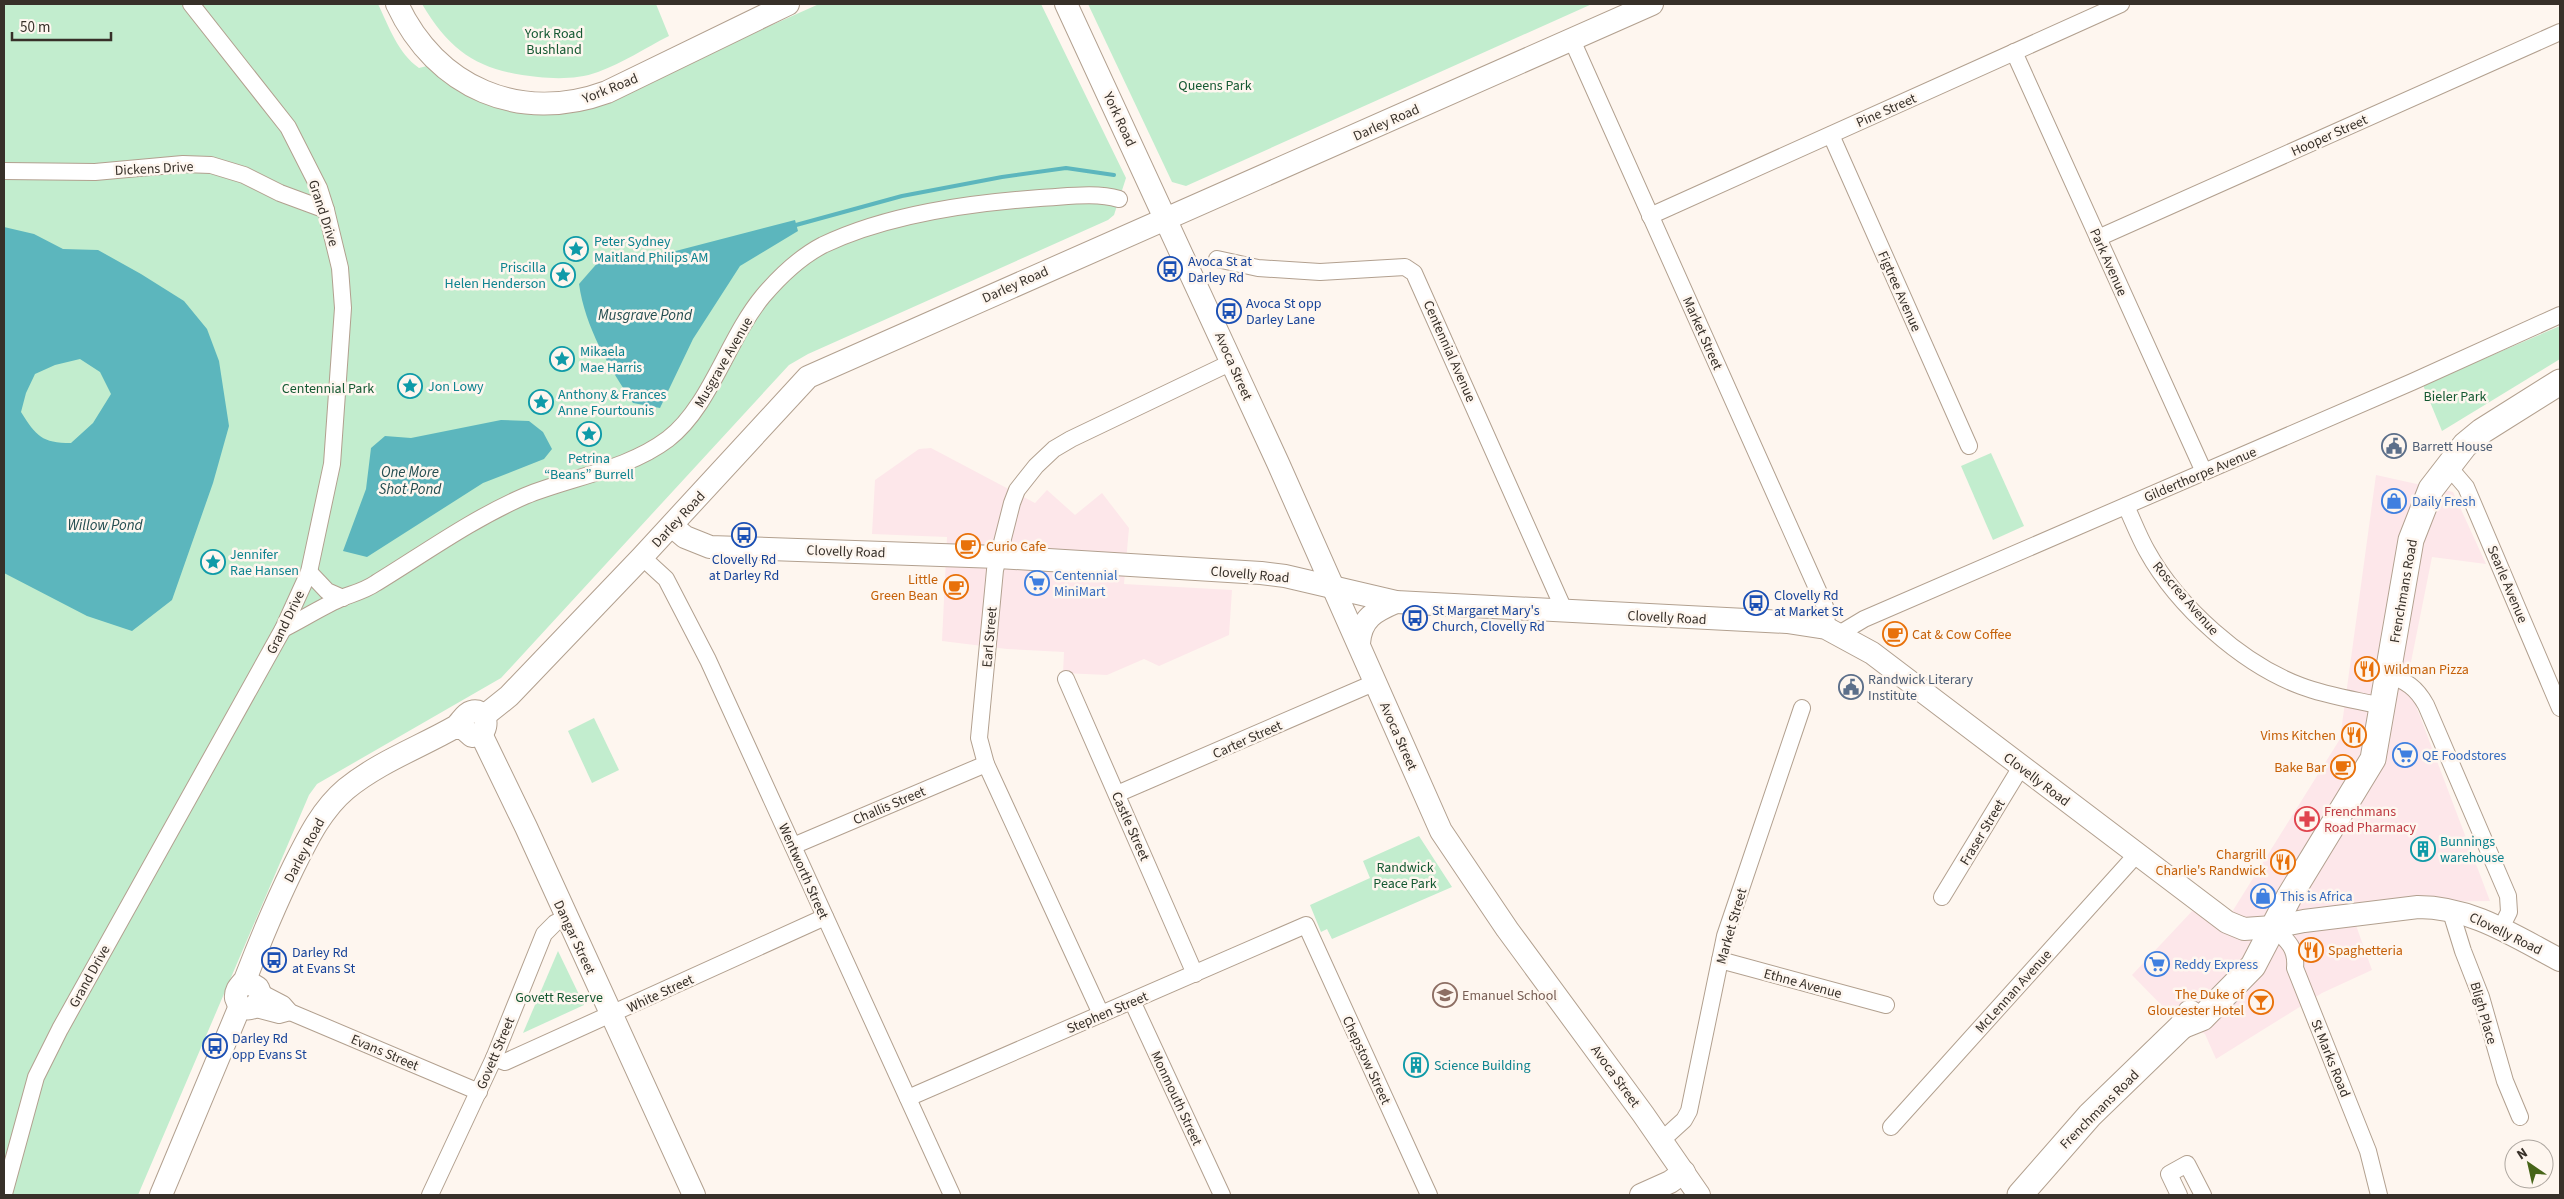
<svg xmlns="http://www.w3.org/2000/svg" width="2564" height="1199" font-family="'Source Sans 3',sans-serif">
<rect width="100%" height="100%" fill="#fef6ef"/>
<!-- commercial -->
<g fill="#fde7ea">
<path d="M 931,448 L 1035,503 L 1047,490 L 1075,515 L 1102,493 L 1129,528 L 1124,584 L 1232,590 L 1229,635 L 1159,666 L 1144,659 L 1107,675 L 1063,673 L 1064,652 L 1007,649 L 942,641 L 947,537 L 872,534 L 875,480 L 919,449 Z"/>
<path d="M 2376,475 L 2453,492 L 2486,564 L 2432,557 L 2407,682 L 2490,901 L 2348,903 L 2372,970 L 2322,993 L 2216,1059 L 2205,1034 L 2169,1013 L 2132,975 L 2194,909 L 2232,912 L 2340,739 Z"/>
</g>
<!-- green -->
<g fill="#c2edce">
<path d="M 4,4 L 378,4 C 389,27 398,53 419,68 L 427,66 L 443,80 L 598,103 L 819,4 L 1041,4 L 1126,178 L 1114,215 L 1108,220 L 808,354 L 789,365 L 501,678 L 317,784 L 309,795 L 138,1195 L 4,1195 Z"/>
<path d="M 422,4 L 656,4 L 669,36 C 645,48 623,63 598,72 C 579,79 557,79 538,77 C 480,71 452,54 422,4 Z"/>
<path d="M 1088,4 L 1592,4 L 1186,186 L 1172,182 Z"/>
<path d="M 2560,326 L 2560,359 L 2442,431 L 2423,385 Z"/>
<path d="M 1991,453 L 2024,526 L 1993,540 L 1961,466 Z"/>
<path d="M 594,718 L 619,770 L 592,783 L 568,731 Z"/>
<path d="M 1419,836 L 1452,887 L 1332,939 L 1327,929 L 1321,932 L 1310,905 L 1370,878 L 1363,861 Z"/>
<path d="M 558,951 L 584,1005 L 523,1033 Z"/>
</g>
<!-- water -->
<g fill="#5cb6bd" fill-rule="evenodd">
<path d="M 795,220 L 798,231 L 740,266 L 693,339 L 660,408 L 633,403 C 609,367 585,327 579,284 L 600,260 L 641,260 Z"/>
<path d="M 4,227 L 34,234 L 63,249 L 98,250 L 141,274 L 184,301 L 207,329 L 219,361 L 229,426 L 213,483 L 172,600 L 132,631 L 87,616 L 4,573 ZM 80,359 L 100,372 L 111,394 L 93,423 L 71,443 C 42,443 36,436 21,412 L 26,393 L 35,374 L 55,365 Z"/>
<path d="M 501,420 L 529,421 L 543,432 L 552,449 L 544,459 L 483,483 L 367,557 L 343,551 L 366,489 L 371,448 L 385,436 L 411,438 Z"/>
</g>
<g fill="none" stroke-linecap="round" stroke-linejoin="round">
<!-- stream -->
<path stroke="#5cb6bd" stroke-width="4" d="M 796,225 L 902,196 L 1002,177 L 1066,168 L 1114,175"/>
<defs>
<g id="street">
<path d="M 1572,40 L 1824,604 L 1827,612 L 1826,628"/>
<path d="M 2014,52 L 2204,472"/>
<path d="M 1831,135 L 1969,446"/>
<path d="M 4,171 L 95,172 L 183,164 L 211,165 L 244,175 L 280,193 L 326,210"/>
<path d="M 1650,216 L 2121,4"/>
<path d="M 2098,238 L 2560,32"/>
<path d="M 1217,259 L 1258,268 L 1320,272 L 1405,267 L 1414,273 L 1565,612"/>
<path d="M 2448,466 L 2466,487 L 2560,708"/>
<path d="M 2126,506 C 2133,521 2139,537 2147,551 C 2178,607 2242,664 2301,686 C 2327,696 2356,700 2382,706"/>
<path d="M 642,557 L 666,579 L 708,660 L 952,1195"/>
<path d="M 309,572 L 327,591 L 343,598"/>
<path d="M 283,629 C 303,619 323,606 344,597 C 355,593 366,590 376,583 C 425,553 472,519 525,496 C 571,477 627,470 668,439 C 710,407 728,338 763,296 C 780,276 800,257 823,245 C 888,214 969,203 1040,198 C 1065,197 1095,192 1119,199"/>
<path d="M 1839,634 L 1864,619 L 2412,382 L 2560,315"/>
<path d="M 2388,675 C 2406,681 2416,687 2426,705 L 2508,896 L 2509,912 L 2501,928"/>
<path d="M 1066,679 L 1195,974"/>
<path d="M 1117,794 L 1376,682"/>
<path d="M 793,846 L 986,764"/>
<path d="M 1942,897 L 2021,767"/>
<path d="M 2450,909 L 2463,951 L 2481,997 L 2505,1081 L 2520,1117"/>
<path d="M 2273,927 C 2287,940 2297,948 2295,968 L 2368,1151 L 2379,1195"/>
<path d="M 1720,960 L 1886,1005"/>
<path d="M 260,992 L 283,1004 L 290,1012 L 479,1092"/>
<path d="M 1132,1001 L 1222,1195"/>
<path d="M 252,1008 L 279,1015 L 290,1012"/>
<path d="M 1101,1014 L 986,764 L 979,738 L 995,570 L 1012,503 L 1017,490 L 1036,466 L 1054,449 L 1071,439 L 1232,362"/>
<path d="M 494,1058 L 505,1062 L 825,917"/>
<path d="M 908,1098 L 1306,925 L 1429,1195"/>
<path d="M 1891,1127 L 2136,855"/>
<path d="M 1662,1140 L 1684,1120 L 1689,1111 L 1725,936 L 1802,708"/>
<path d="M 4,1194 L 36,1077 L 60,1029 L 283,629 L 309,572 L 332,464 L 343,308 L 340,268 L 326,210 L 319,188 L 288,127 L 191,4"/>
<path d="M 430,1195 L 494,1058 L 544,934 L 555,923 L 566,918"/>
<path d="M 2179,1195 L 2169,1174 L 2187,1164 L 2203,1195"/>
</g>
<g id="secondary">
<path d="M 397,4 C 436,88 520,124 607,92 L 788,4"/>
<path d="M 1066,4 L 1278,463 L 1441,831 L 1507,929 L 1643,1114 L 1699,1195"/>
<path d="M 672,526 L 685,537 L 710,547 L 998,557 L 1261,573 L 1285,576 L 1396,602 L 1787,622 L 1826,628 L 1872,653 L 2227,922 L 2244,929 L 2273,927 L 2304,921 L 2418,907 C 2471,907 2514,936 2560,960"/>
<path d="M 1359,643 C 1361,618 1375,611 1396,602"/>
<path d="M 484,716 L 509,696 L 642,557 L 808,377 L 1652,4"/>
<path d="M 481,734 L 526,827 L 694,1195"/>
<path d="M 241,986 L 250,983 L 258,988 L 261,996 L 256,1006 C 247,1011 239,1008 236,998 C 235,990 240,986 245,980 C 260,941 275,905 293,868 C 307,840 321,810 346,789 C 379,762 418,748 455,727 C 461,723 464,714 471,712 C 485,708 490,725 481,734 L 472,736 L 463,728 L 463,720"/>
<path d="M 161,1195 L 240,1006"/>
<path d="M 1641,1195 L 1670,1182 L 1684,1172"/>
</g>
<g id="primary">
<path d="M 2182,1026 L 2202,1018 L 2253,966 L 2289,897 L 2373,759 L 2411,540 L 2431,489 L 2465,445 L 2482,431 L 2560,382"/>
<path d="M 2020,1195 L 2090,1115 L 2182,1026 L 2190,1013"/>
</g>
</defs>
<!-- street casing -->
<use href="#street" stroke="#b2a08f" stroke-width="18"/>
<!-- secondary casing -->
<use href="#secondary" stroke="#b2a08f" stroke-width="24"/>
<!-- primary casing -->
<use href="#primary" stroke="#b2a08f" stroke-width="27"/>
<!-- street -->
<use href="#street" stroke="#fff" stroke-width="16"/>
<!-- secondary -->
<use href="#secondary" stroke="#fff" stroke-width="22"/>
<!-- primary -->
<use href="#primary" stroke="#fff" stroke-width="25"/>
</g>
<!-- icons -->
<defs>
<symbol id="sight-ring" viewBox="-11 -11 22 22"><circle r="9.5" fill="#fef6ef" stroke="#0f9aa8" stroke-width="1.5"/><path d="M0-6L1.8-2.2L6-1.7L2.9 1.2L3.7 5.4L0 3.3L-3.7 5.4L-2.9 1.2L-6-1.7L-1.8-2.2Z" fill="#0f9aa8"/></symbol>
<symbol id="bus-ring" viewBox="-11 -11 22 22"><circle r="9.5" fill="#fef6ef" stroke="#1a4fb4" stroke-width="1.5"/><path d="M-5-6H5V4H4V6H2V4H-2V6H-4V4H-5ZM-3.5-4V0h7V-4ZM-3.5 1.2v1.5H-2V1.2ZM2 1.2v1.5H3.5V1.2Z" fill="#1a4fb4"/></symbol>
<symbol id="civic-ring" viewBox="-11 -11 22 22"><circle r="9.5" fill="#fef6ef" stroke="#5c6f8a" stroke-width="1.5"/><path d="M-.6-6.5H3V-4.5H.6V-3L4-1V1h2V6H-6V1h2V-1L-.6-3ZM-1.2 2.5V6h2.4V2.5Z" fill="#5c6f8a"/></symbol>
<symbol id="shop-ring" viewBox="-11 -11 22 22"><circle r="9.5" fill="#fef6ef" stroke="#3f7fe0" stroke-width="1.5"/><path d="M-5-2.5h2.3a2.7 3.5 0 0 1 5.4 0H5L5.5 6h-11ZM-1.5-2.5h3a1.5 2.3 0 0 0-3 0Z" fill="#3f7fe0"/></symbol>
<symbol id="cafe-ring" viewBox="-11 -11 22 22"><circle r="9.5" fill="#fef6ef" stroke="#e8710a" stroke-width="1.5"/><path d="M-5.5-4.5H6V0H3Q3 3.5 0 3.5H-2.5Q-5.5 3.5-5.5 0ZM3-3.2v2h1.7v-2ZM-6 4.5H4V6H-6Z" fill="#e8710a"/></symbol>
<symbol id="supermarket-ring" viewBox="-11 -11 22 22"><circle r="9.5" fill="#fef6ef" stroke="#3f7fe0" stroke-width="1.5"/><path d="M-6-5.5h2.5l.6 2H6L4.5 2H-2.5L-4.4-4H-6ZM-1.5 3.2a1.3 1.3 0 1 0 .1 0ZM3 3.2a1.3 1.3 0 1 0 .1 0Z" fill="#3f7fe0"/></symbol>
<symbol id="restaurant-ring" viewBox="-11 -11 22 22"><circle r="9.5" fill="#fef6ef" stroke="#e8710a" stroke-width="1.5"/><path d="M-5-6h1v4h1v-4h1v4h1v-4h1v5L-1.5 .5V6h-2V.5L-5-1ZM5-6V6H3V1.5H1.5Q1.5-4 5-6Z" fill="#e8710a"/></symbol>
<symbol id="pharmacy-ring" viewBox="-11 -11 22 22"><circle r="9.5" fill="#fef6ef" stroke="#e0444e" stroke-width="1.5"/><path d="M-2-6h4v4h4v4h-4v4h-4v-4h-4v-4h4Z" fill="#e0444e"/></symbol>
<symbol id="building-ring" viewBox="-11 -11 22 22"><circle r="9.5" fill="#fef6ef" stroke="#0f9aa8" stroke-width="1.5"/><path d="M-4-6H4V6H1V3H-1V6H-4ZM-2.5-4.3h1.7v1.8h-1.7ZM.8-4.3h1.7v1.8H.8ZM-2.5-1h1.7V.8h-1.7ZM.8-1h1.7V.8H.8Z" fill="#0f9aa8"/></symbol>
<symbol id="school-ring" viewBox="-11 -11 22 22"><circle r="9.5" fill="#fef6ef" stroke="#8d6e63" stroke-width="1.5"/><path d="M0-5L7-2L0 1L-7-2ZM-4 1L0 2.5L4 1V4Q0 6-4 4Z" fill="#8d6e63"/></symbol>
<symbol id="bar-ring" viewBox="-11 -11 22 22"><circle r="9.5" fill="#fef6ef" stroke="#e8710a" stroke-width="1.5"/><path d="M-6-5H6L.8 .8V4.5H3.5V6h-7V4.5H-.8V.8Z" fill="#e8710a"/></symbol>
</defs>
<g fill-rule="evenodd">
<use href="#sight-ring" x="562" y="235" width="28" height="28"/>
<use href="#bus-ring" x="1156" y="255" width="28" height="28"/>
<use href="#sight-ring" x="549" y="261" width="28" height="28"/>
<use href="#bus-ring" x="1215" y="297" width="28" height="28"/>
<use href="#sight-ring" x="548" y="345" width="28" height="28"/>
<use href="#sight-ring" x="396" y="372" width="28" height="28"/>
<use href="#sight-ring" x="527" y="388" width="28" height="28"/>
<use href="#sight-ring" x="575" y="420" width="28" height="28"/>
<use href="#civic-ring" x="2380" y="432" width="28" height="28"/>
<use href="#shop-ring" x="2380" y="487" width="28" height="28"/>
<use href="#bus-ring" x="730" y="521" width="28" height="28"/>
<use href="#cafe-ring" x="954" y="532" width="28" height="28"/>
<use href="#sight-ring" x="199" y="548" width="28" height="28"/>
<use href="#supermarket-ring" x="1023" y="569" width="28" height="28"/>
<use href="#cafe-ring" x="942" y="573" width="28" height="28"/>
<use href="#bus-ring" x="1742" y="589" width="28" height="28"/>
<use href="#bus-ring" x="1401" y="604" width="28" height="28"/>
<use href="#cafe-ring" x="1881" y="620" width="28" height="28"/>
<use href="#restaurant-ring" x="2353" y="655" width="28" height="28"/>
<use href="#civic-ring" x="1837" y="673" width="28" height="28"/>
<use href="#restaurant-ring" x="2340" y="721" width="28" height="28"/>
<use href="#supermarket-ring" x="2391" y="741" width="28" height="28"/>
<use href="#cafe-ring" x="2329" y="753" width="28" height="28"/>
<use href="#pharmacy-ring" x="2293" y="805" width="28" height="28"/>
<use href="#building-ring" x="2409" y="835" width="28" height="28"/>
<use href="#restaurant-ring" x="2269" y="848" width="28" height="28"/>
<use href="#shop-ring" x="2249" y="882" width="28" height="28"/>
<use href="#restaurant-ring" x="2297" y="936" width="28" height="28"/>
<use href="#bus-ring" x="260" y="946" width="28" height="28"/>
<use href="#supermarket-ring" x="2143" y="950" width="28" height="28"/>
<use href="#school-ring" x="1431" y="981" width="28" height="28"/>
<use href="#bar-ring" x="2247" y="988" width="28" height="28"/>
<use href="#bus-ring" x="201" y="1032" width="28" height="28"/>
<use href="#building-ring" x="1402" y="1051" width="28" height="28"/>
</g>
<g text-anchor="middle" stroke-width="5" stroke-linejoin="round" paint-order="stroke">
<!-- park labels -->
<g font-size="14" fill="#155932" stroke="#fef6ef">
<text x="554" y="38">York Road<tspan x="554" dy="16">Bushland</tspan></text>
<text x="1215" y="90">Queens Park</text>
<text x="328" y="393">Centennial Park</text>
<text x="2455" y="401">Bieler Park</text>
<text x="1405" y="872">Randwick<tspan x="1405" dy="16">Peace Park</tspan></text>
<text x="559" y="1002">Govett Reserve</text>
</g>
<!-- street labels -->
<g font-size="14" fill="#373029" stroke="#fef6ef">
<text transform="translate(610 88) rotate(-22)" y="5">York Road</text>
<text transform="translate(1886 110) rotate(-24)" y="5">Pine Street</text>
<text transform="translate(1120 119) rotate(65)" y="5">York Road</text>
<text transform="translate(1386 122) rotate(-24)" y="5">Darley Road</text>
<text transform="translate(2329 135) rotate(-24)" y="5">Hooper Street</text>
<text transform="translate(154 168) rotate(-3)" y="5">Dickens Drive</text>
<text transform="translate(324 213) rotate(72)" y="5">Grand Drive</text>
<text transform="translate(2109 262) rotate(66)" y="5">Park Avenue</text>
<text transform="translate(1015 284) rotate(-24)" y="5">Darley Road</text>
<text transform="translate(1900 291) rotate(66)" y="5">Figtree Avenue</text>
<text transform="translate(1703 333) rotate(66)" y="5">Market Street</text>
<text transform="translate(1450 351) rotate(66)" y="5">Centennial Avenue</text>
<text transform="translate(723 362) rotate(-60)" y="5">Musgrave Avenue</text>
<text transform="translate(1234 366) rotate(66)" y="5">Avoca Street</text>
<text transform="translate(2200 474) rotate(-23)" y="5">Gilderthorpe Avenue</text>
<text transform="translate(678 519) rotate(-47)" y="5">Darley Road</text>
<text transform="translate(846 551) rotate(2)" y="5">Clovelly Road</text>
<text transform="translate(1250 574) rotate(5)" y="5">Clovelly Road</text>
<text transform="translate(2508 584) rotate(67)" y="5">Searle Avenue</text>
<text transform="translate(2403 591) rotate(-80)" y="5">Frenchmans Road</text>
<text transform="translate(2186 598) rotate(49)" y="5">Roscrea Avenue</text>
<text transform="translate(1667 617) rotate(3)" y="5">Clovelly Road</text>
<text transform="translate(285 622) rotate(-64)" y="5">Grand Drive</text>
<text transform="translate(989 637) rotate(-85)" y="5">Earl Street</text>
<text transform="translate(1399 736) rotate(66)" y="5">Avoca Street</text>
<text transform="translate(1247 739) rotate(-24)" y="5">Carter Street</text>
<text transform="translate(2037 779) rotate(37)" y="5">Clovelly Road</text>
<text transform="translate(889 805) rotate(-23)" y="5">Challis Street</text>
<text transform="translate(1131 826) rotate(66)" y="5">Castle Street</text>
<text transform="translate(1982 832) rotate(-59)" y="5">Fraser Street</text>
<text transform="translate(304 850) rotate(-62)" y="5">Darley Road</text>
<text transform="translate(804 871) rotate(66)" y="5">Wentworth Street</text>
<text transform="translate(1731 926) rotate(-74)" y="5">Market Street</text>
<text transform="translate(2506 933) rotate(26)" y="5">Clovelly Road</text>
<text transform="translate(575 937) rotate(65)" y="5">Dangar Street</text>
<text transform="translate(89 976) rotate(-61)" y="5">Grand Drive</text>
<text transform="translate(1803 983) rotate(15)" y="5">Ethne Avenue</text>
<text transform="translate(2013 991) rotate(-48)" y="5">McLennan Avenue</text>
<text transform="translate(660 993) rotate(-25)" y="5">White Street</text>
<text transform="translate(1107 1012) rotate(-23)" y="5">Stephen Street</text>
<text transform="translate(2484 1013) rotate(74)" y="5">Bligh Place</text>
<text transform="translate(385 1052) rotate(23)" y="5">Evans Street</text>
<text transform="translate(495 1053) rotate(-67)" y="5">Govett Street</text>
<text transform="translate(2331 1058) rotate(68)" y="5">St Marks Road</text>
<text transform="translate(1367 1060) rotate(65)" y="5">Chepstow Street</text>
<text transform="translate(1616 1076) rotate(54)" y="5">Avoca Street</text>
<text transform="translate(1177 1098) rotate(65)" y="5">Monmouth Street</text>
<text transform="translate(2099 1109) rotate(-45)" y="5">Frenchmans Road</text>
</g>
<!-- culture labels -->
<g font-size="14" fill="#0d838f" stroke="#fef6ef" text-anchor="start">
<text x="594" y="246">Peter Sydney<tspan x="594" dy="16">Maitland Philips AM</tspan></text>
<text x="546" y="272" text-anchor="end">Priscilla<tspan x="546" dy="16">Helen Henderson</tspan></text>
<text x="580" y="356">Mikaela<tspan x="580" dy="16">Mae Harris</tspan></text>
<text x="428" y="391">Jon Lowy</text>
<text x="558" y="399">Anthony &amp; Frances<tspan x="558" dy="16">Anne Fourtounis</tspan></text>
<text x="589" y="463" text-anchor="middle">Petrina<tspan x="589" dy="16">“Beans” Burrell</tspan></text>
<text x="230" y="559">Jennifer<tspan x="230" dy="16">Rae Hansen</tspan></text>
<text x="2440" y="846">Bunnings<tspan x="2440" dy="16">warehouse</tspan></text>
<text x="1434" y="1070">Science Building</text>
</g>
<!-- transit labels -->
<g font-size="14" fill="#164399" stroke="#fef6ef" text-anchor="start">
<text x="1188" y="266">Avoca St at<tspan x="1188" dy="16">Darley Rd</tspan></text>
<text x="1246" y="308">Avoca St opp<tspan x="1246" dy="16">Darley Lane</tspan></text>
<text x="744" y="564" text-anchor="middle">Clovelly Rd<tspan x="744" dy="16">at Darley Rd</tspan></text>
<text x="1774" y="600">Clovelly Rd<tspan x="1774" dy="16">at Market St</tspan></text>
<text x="1432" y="615">St Margaret Mary's<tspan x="1432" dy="16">Church, Clovelly Rd</tspan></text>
<text x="292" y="957">Darley Rd<tspan x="292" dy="16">at Evans St</tspan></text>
<text x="232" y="1043">Darley Rd<tspan x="232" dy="16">opp Evans St</tspan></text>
</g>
<!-- service labels -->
<g font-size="14" fill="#4e5e75" stroke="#fef6ef" text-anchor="start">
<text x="2412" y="451">Barrett House</text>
<text x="1868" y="684">Randwick Literary<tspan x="1868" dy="16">Institute</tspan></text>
</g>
<!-- shop labels -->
<g font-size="14" fill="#366cbe" stroke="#fef6ef" text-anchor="start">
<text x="2412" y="506">Daily Fresh</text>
<text x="1054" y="580">Centennial<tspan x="1054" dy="16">MiniMart</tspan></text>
<text x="2422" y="760">QE Foodstores</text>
<text x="2280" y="901">This is Africa</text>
<text x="2174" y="969">Reddy Express</text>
</g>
<!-- food labels -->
<g font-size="14" fill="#c56008" stroke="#fef6ef" text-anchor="end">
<text x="986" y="551" text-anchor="start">Curio Cafe</text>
<text x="938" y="584">Little<tspan x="938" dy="16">Green Bean</tspan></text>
<text x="1912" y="639" text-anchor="start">Cat &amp; Cow Coffee</text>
<text x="2384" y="674" text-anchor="start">Wildman Pizza</text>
<text x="2336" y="740">Vims Kitchen</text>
<text x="2326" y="772">Bake Bar</text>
<text x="2266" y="859">Chargrill<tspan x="2266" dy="16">Charlie's Randwick</tspan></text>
<text x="2328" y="955" text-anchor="start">Spaghetteria</text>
<text x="2244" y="999">The Duke of<tspan x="2244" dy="16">Gloucester Hotel</tspan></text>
</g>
<!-- health labels -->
<g font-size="14" fill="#be3a42" stroke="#fef6ef" text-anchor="start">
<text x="2324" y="816">Frenchmans<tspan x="2324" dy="16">Road Pharmacy</tspan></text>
</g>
<!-- education labels -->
<g font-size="14" fill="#785e54" stroke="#fef6ef" text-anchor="start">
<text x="1462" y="1000">Emanuel School</text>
</g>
<!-- water labels -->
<g font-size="15" font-style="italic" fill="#244d50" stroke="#fef6ef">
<text x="645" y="320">Musgrave Pond</text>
<text x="410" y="477">One More<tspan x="410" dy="17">Shot Pond</tspan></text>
<text x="105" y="530">Willow Pond</text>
</g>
</g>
<!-- border -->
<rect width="2564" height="1199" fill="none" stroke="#373029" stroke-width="10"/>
<!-- north arrow -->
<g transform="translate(2529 1164) rotate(326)"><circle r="24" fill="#fef6ef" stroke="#aea7a0"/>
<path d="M0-4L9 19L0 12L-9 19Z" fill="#466418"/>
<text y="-8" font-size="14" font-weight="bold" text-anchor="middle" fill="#373029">N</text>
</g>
<!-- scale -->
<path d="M12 32v8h99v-8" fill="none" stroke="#373029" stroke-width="2.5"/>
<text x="20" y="32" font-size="15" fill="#373029" stroke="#fef6ef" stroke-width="4" paint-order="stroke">50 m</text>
</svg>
